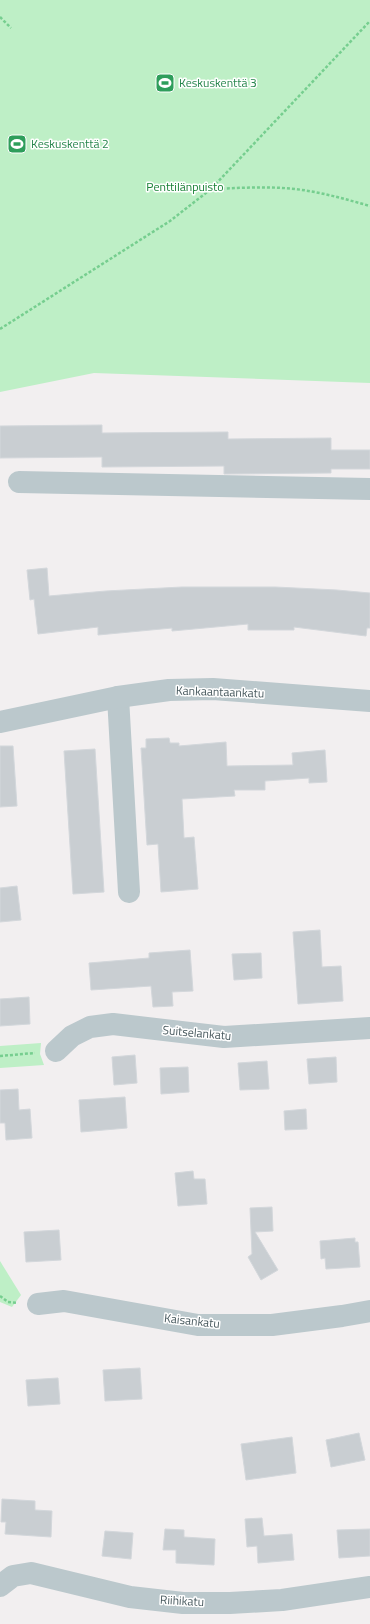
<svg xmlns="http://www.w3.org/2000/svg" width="370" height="1624" font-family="'Titillium Web',sans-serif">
<rect width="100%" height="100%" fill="#f2eff0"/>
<!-- green -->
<g fill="#beefc6">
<path d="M 0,0 L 370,0 L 370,383 L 94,373 L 0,392 Z"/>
<path d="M 41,1043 L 40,1054 L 44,1065 L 0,1068 L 0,1046 Z"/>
<path d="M 0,1261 L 21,1295 L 12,1307 L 0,1302 Z"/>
</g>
<!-- building -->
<g fill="#c9ced2" stroke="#d3d7db">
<path d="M 102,425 L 102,433 L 228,432 L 228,439 L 331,438 L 331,450 L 370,450 L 370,469 L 331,469 L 331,473 L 224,474 L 224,466 L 102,467 L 102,457 L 0,458 L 0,426 Z"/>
<path d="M 47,568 L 49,596 L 106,591 L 182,587 L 275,587 L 337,590 L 370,593 L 370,628 L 367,628 L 366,636 L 294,627 L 294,630 L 248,630 L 248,624 L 172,631 L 172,628 L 98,635 L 98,627 L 38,634 L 34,599 L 30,600 L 27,570 Z"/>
<path d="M 169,738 L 170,743 L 179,743 L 179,746 L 226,742 L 227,766 L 293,765 L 292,753 L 325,750 L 327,782 L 309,783 L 309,778 L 265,781 L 265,790 L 234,790 L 235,796 L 182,799 L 184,838 L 194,837 L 198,889 L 161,892 L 158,844 L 147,845 L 141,748 L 146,748 L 146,739 Z"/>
<path d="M 0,746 L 13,746 L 17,806 L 0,807 Z"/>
<path d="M 95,749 L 104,892 L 73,894 L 64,751 Z"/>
<path d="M 17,886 L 21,920 L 0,922 L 0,888 Z"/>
<path d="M 320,930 L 322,967 L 341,966 L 343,1001 L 298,1004 L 293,932 Z"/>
<path d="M 190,950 L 193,991 L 172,992 L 173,1006 L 153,1007 L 151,986 L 91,990 L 89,963 L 149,958 L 149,953 Z"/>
<path d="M 261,953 L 262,978 L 234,980 L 232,954 Z"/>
<path d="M 29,997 L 30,1024 L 0,1026 L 0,999 Z"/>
<path d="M 135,1055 L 137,1083 L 114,1085 L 112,1057 Z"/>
<path d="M 336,1057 L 337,1082 L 309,1084 L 307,1059 Z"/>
<path d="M 267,1061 L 269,1089 L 240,1090 L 238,1063 Z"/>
<path d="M 188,1067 L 189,1092 L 161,1094 L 160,1068 Z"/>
<path d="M 18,1089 L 19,1110 L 30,1109 L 32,1138 L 6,1140 L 5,1123 L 0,1123 L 0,1090 Z"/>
<path d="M 125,1097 L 127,1128 L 81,1132 L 79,1100 Z"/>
<path d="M 306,1109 L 307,1129 L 285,1130 L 284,1111 Z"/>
<path d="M 193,1171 L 194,1179 L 205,1179 L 207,1204 L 178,1206 L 175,1173 Z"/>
<path d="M 272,1207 L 273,1231 L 255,1232 L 278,1270 L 261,1280 L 248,1257 L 252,1254 L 250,1208 Z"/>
<path d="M 59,1230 L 61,1260 L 26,1262 L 24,1232 Z"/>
<path d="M 355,1238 L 355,1242 L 358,1242 L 360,1267 L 326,1269 L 325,1258 L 321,1259 L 320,1241 Z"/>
<path d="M 140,1368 L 142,1399 L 105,1401 L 103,1370 Z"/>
<path d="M 58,1378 L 60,1404 L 28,1406 L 26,1380 Z"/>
<path d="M 359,1433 L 365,1460 L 331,1467 L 326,1440 Z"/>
<path d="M 292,1437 L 296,1473 L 246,1480 L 241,1444 Z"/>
<path d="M 2,1499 L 35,1501 L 35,1510 L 52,1511 L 51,1537 L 5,1534 L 6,1522 L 1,1522 Z"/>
<path d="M 262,1518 L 264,1536 L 292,1534 L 294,1560 L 258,1563 L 257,1546 L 247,1547 L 245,1519 Z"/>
<path d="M 165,1529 L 184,1530 L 184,1537 L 215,1539 L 214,1565 L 176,1563 L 176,1550 L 163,1550 Z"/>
<path d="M 370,1529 L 370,1556 L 339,1558 L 337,1530 Z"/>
<path d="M 105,1531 L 133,1533 L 131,1559 L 102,1556 Z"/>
</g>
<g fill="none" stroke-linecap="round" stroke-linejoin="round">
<!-- path -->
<g stroke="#76ce8f" stroke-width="2.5" stroke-dasharray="3 2" stroke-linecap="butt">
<path d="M 0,17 L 11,28"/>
<path d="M 212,189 C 239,188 267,186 295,189 C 321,192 345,199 370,206"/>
<path d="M 0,329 L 170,221 L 211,189 L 370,21"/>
<path d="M 0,1056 L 35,1053"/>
<path d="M 0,1296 L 8,1302 L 18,1303"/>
</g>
<!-- minor -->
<g stroke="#bbc8cc" stroke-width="22">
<path d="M 19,482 L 370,489"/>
<path d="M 118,697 L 129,892"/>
<path d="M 0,722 L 118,697 L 169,690 L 213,689 L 370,701"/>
<path d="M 56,1051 L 72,1036 L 90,1027 L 113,1024 L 224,1037 L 370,1028"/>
<path d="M 38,1304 L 64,1301 L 198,1325 L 272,1325 L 342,1316 L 370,1311"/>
<path d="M 0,1586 L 13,1576 L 31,1573 L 130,1597 L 183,1603 L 230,1603 L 282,1600 L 370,1587"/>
</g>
</g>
<!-- icons -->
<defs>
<symbol id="stadium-square" viewBox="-11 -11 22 22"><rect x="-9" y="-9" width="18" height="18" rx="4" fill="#2e9e5b" stroke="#fff"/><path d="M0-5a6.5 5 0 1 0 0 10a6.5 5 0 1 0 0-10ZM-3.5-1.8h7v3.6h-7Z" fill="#fff"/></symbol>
</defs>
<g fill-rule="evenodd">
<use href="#stadium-square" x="154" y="72" width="22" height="22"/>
<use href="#stadium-square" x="6" y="133" width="22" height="22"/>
</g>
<g text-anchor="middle" stroke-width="3" stroke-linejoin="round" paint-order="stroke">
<!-- leisure labels -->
<g font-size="12" fill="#27864d" stroke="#fff" text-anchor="start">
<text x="179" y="87">Keskuskenttä 3</text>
<text x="31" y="148">Keskuskenttä 2</text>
</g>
<!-- park labels -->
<g font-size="12" fill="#178034" stroke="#fff">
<text x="185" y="191">Penttilänpuisto</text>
</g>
<!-- street labels -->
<g font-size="12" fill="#47585d" stroke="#fff">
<text transform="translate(220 692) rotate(2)" y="4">Kankaantaankatu</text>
<text transform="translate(197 1033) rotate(5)" y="4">Suitselankatu</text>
<text transform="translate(192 1321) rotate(6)" y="4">Kaisankatu</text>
<text transform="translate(182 1601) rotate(3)" y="4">Riihikatu</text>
</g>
</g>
</svg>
